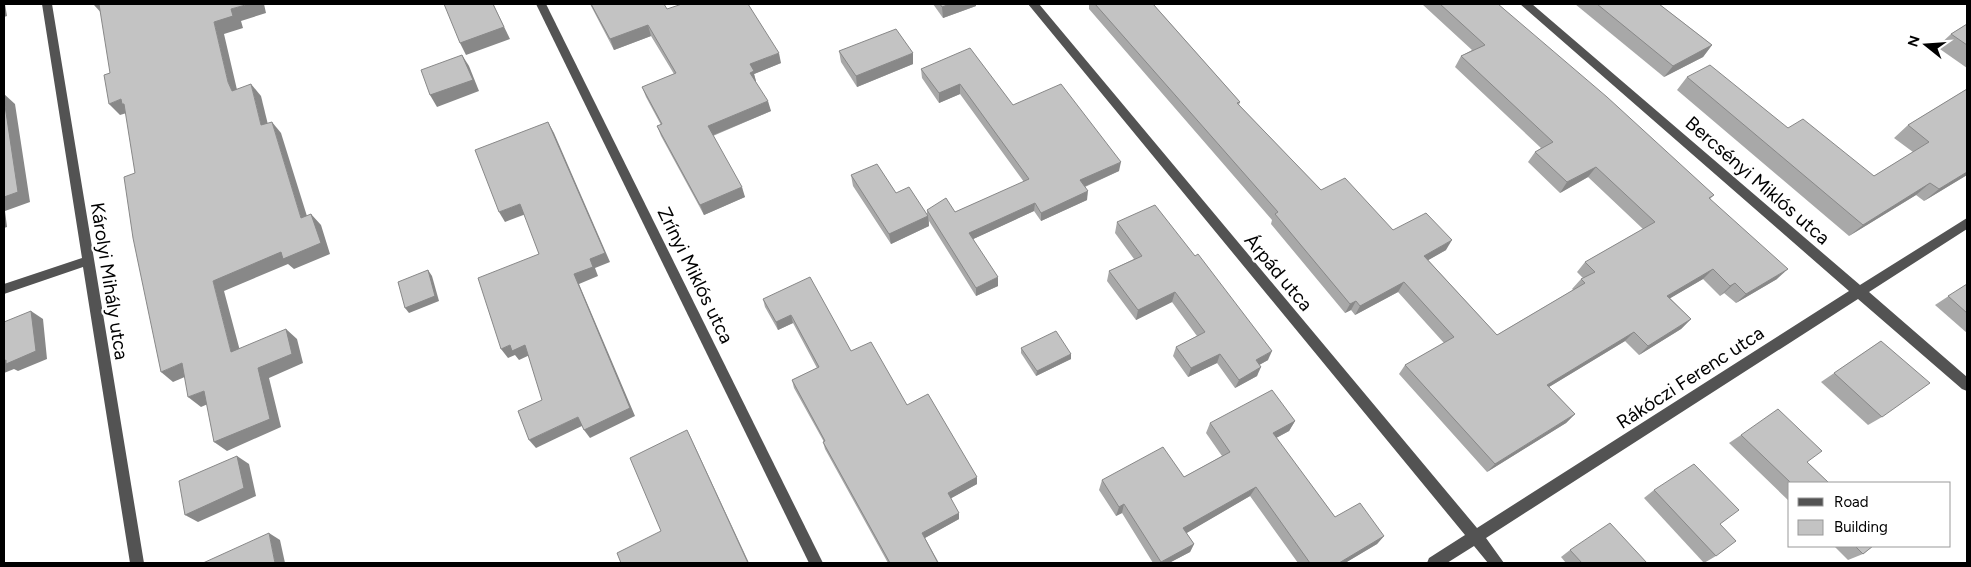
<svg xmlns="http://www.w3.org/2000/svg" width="1971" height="567" font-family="Figtree,sans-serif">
<rect width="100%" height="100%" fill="#fff"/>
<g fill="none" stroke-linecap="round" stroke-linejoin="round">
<!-- minor -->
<g fill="#535353" fill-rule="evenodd">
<path d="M 42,4 L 52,4 L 144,563 L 130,563 L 83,267 L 4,294 L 4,284 L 82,258 Z"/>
<path d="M 536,4 L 546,4 L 823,563 L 809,563 Z"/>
<path d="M 1028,4 L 1039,4 L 1477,528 L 1849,291 L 1520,4 L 1532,4 L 1860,285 L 1967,218 L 1967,229 L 1869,292 L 1967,377 L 1967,391 L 1962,389 L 1858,299 L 1486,538 L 1504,563 L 1488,563 L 1474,546 L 1447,563 L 1427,563 L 1429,558 L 1465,535 Z"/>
</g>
</g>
<!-- wall -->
<g fill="#a8a8a8">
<path d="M 590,4 L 664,4 L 667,9 L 781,63 L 754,74 L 756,82 L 771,111 L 713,136 L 745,197 L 704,215 L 661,136 L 657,126 L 661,125 L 646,97 L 642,87 L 674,74 L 651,36 L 614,50 Z"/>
<path d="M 933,4 L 976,4 L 976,6 L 943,18 Z"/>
<path d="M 1089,4 L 1153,4 L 1240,102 L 1239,105 L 1321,190 L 1393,230 L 1446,250 L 1428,260 L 1497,335 L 1573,290 L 1572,289 L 1581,279 L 1583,278 L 1577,272 L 1585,262 L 1643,229 L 1588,177 L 1560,193 L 1528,162 L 1535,152 L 1541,148 L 1455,67 L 1461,56 L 1472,50 L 1422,4 L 1498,4 L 1714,195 L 1710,199 L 1777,279 L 1736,303 L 1724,293 L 1720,296 L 1703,279 L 1670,298 L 1691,319 L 1681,329 L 1639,355 L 1625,341 L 1549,387 L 1575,414 L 1566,423 L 1487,472 L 1399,374 L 1405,365 L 1444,343 L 1398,292 L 1355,315 L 1351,310 L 1345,313 L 1271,224 L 1272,220 L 1089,9 Z"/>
<path d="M 1575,4 L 1659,4 L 1712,45 L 1703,57 L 1664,77 Z"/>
<path d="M 1967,24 L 1967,68 L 1937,47 L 1951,34 Z"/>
<path d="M 839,51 L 913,64 L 857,87 L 841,62 Z"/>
<path d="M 921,69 L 1013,105 L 1119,171 L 1085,187 L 1087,200 L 1041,221 L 1034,211 L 973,239 L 998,286 L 976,296 L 929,221 L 929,226 L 891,244 L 853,186 L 851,175 L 896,193 L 927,214 L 927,210 L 955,212 L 1024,182 L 960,94 L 939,103 L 922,78 Z"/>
<path d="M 1687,77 L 1788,128 L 1874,176 L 1913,152 L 1894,138 L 1908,125 L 1967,89 L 1967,175 L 1924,201 L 1916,195 L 1849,236 L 1677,90 Z"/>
<path d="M 1117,222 L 1268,360 L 1259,365 L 1257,376 L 1235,388 L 1217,363 L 1188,377 L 1173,356 L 1176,347 L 1197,336 L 1172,302 L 1136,320 L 1107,281 L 1109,271 L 1134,259 L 1115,233 Z"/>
<path d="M 1967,284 L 1967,333 L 1935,305 Z"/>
<path d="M 763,299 L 851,351 L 907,405 L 977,484 L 951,498 L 959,519 L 925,538 L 939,563 L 888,563 L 825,449 L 823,442 L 824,442 L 794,388 L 792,380 L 817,368 L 793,323 L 778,330 L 765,307 Z"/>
<path d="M 1881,341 L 1882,417 L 1868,425 L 1821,382 Z"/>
<path d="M 1021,348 L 1071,354 L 1071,359 L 1036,376 L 1021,353 Z"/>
<path d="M 1295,421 L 1289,431 L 1276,438 L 1335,517 L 1384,536 L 1377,544 L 1345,563 L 1298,563 L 1250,496 L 1186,533 L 1194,544 L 1190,552 L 1169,563 L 1153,563 L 1122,513 L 1116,516 L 1099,490 L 1102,480 L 1184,477 L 1222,456 L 1206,433 L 1210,423 Z"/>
<path d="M 1741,435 L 1807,462 L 1829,483 L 1790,483 L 1790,502 L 1729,443 Z"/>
<path d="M 1654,490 L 1720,524 L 1716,556 L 1704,563 L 1644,498 Z"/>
<path d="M 1834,546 L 1873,546 L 1863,554 L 1848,560 Z"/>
<path d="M 1570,550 L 1647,563 L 1566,563 L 1561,557 Z"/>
</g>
<!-- shaded-wall -->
<g fill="#888">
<path d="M 4,4 L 5,4 L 7,16 L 4,17 Z"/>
<path d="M 96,4 L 99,4 L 105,17 L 94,5 Z"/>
<path d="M 249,4 L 264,4 L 266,13 L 241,21 L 243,28 L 224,34 L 238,94 L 232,91 L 228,82 L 214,22 L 231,9 Z"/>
<path d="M 493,4 L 510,39 L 466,55 L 460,43 Z"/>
<path d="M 950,4 L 976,4 L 976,6 L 943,18 L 942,7 Z"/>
<path d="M 648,25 L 651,36 L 614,50 L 610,39 Z"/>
<path d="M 1712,45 L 1703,57 L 1664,77 L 1673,66 Z"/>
<path d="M 779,53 L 781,63 L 754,74 L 756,81 L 753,83 L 750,73 L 750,64 Z"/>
<path d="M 913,53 L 913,64 L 857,87 L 856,76 Z"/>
<path d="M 462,55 L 469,66 L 479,91 L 437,107 L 430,95 Z"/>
<path d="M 251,84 L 261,96 L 271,137 L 261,125 Z"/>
<path d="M 960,84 L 960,94 L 939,103 L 939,93 Z"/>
<path d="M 4,94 L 15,104 L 30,202 L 5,211 L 7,227 L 4,228 Z"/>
<path d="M 121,99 L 130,112 L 120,115 L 109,104 Z"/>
<path d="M 768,101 L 771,111 L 711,136 L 708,126 Z"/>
<path d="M 272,122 L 281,133 L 311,229 L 301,218 Z"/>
<path d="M 548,122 L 554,133 L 610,262 L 595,268 L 598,276 L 579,284 L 635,416 L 590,438 L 584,430 L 574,274 L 590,259 Z"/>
<path d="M 1121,162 L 1119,171 L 1079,189 L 1080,180 Z"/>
<path d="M 1596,167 L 1588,177 L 1560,193 L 1567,182 Z"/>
<path d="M 1967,172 L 1967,175 L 1924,201 L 1939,189 Z"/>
<path d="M 1930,183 L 1916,195 L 1849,236 L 1863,225 Z"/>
<path d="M 742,187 L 745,197 L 704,215 L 700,205 Z"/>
<path d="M 1088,191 L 1087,200 L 1041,221 L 1041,213 Z"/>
<path d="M 1035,203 L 1034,211 L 969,241 L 969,233 Z"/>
<path d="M 520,204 L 526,214 L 505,222 L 499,212 Z"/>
<path d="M 311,214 L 321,225 L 330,254 L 294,269 L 288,264 L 224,291 L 243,362 L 231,352 L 213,281 Z"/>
<path d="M 928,216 L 929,226 L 891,244 L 889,234 Z"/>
<path d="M 1452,240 L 1446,250 L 1418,266 L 1424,256 Z"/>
<path d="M 1713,269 L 1703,279 L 1657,306 L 1667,296 Z"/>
<path d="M 1788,269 L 1777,279 L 1736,303 L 1746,294 Z"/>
<path d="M 428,270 L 432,276 L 439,301 L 409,313 L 405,308 Z"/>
<path d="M 998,277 L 998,286 L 976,296 L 976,288 Z"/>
<path d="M 1404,282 L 1398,292 L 1355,315 L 1360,306 Z"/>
<path d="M 1735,283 L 1724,293 L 1720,296 L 1730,286 Z"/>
<path d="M 1175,292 L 1172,302 L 1136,320 L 1138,310 Z"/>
<path d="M 1356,301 L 1351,310 L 1345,313 L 1350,304 Z"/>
<path d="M 31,311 L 43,319 L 47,359 L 18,371 L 14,369 L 4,373 L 4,361 Z"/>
<path d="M 791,315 L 793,323 L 778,330 L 776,322 Z"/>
<path d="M 1691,319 L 1681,329 L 1639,355 L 1648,346 Z"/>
<path d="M 286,329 L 297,339 L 303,363 L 269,378 L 281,427 L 227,451 L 214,442 L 258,368 Z"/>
<path d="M 1634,332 L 1625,341 L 1539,393 L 1547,385 Z"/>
<path d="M 510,345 L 525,345 L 532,354 L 519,360 L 515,355 L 508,358 L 501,349 Z"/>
<path d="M 1272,351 L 1268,360 L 1252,369 L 1256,360 Z"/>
<path d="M 1071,354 L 1071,359 L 1036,376 L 1037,371 Z"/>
<path d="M 1220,354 L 1217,363 L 1188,377 L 1191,368 Z"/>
<path d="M 182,363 L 194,373 L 173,382 L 161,372 Z"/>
<path d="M 1261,367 L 1257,376 L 1235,388 L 1239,380 Z"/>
<path d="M 204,391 L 217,400 L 201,407 L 188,397 Z"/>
<path d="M 1575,414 L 1566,423 L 1487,472 L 1495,464 Z"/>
<path d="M 578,417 L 584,425 L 536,448 L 529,440 Z"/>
<path d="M 1295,421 L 1289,431 L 1267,443 L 1273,433 Z"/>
<path d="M 687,430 L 691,438 L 749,563 L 748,563 Z"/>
<path d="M 237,456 L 249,464 L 256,496 L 198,522 L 185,515 Z"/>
<path d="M 977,477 L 977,484 L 948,500 L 948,493 Z"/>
<path d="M 1256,487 L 1250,496 L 1180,537 L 1183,528 Z"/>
<path d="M 1124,504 L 1122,513 L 1116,516 L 1119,507 Z"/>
<path d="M 959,513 L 959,519 L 923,539 L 922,533 Z"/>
<path d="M 269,533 L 280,540 L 285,563 L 275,563 Z"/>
<path d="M 1384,536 L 1377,544 L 1345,563 L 1339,563 Z"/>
<path d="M 1194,544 L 1190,552 L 1169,563 L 1160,563 L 1161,562 Z"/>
</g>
<!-- building -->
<g fill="#c3c3c3" stroke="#888">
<path d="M 99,4 L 249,4 L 231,9 L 233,16 L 214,22 L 228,82 L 232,91 L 251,84 L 261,125 L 272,122 L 301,218 L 311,214 L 321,243 L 283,259 L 281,252 L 213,281 L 231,352 L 286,329 L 292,354 L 258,368 L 270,419 L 214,442 L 204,391 L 188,397 L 182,363 L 161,372 L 133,238 L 124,177 L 135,173 L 124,104 L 122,104 L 121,99 L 109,104 L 104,75 L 110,73 Z"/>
<path d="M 444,4 L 493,4 L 504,27 L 460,43 Z"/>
<path d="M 591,4 L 664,4 L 667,9 L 682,4 L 748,4 L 779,53 L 750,64 L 754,71 L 750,73 L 768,101 L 708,126 L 742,187 L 700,205 L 657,126 L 662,124 L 642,87 L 676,73 L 648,25 L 610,39 Z"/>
<path d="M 940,4 L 950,4 L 942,7 Z"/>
<path d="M 1095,4 L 1153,4 L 1240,102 L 1237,103 L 1321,190 L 1345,178 L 1393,230 L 1426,213 L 1452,240 L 1424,256 L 1497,335 L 1585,283 L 1581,279 L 1595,272 L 1585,262 L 1655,222 L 1596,167 L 1567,182 L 1535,152 L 1553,142 L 1461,56 L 1485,45 L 1440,4 L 1498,4 L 1607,97 L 1714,195 L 1709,198 L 1788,269 L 1746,294 L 1735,283 L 1730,286 L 1713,269 L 1667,296 L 1691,319 L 1648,346 L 1634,332 L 1547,385 L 1575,414 L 1495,464 L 1405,365 L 1454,337 L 1404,282 L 1360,306 L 1356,301 L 1350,304 L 1275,214 L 1278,212 Z"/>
<path d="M 1597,4 L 1659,4 L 1712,45 L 1673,66 Z"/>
<path d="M 1967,24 L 1967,45 L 1951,34 Z"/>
<path d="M 896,29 L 913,53 L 856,76 L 839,51 Z"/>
<path d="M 970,48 L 1013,105 L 1061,84 L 1121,162 L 1080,180 L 1088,191 L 1041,213 L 1035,203 L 969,233 L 998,277 L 976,288 L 927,210 L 946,198 L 955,212 L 1029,179 L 960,84 L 939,93 L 921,69 Z"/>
<path d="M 462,55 L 473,80 L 430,95 L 421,70 Z"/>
<path d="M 1710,65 L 1788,128 L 1803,119 L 1874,176 L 1929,142 L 1908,125 L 1967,89 L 1967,172 L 1939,189 L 1930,183 L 1863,225 L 1687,77 Z"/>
<path d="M 4,99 L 18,192 L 4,197 Z"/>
<path d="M 548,122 L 605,253 L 590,259 L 593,267 L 574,274 L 630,408 L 584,430 L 578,417 L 529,440 L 518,411 L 542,400 L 525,345 L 512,351 L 510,345 L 501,349 L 478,278 L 539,254 L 520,204 L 499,212 L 475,150 Z"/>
<path d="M 877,164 L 896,193 L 909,187 L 928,216 L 889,234 L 851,175 Z"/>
<path d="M 1155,205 L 1195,256 L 1198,254 L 1272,351 L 1256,360 L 1261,367 L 1239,380 L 1220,354 L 1191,368 L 1176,347 L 1205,332 L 1175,292 L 1138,310 L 1109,271 L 1142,256 L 1117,222 Z"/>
<path d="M 428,270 L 435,296 L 405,308 L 398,282 Z"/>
<path d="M 810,277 L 851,351 L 871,342 L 907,405 L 928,394 L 977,477 L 948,493 L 959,513 L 922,533 L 938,563 L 890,563 L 823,442 L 825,441 L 792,380 L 819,367 L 791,315 L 776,322 L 763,299 Z"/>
<path d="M 1967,284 L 1967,313 L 1948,296 Z"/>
<path d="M 31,311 L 36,351 L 6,364 L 6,360 L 4,361 L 4,322 Z"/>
<path d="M 1056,331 L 1071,354 L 1037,371 L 1021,348 Z"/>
<path d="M 1881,341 L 1930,383 L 1882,417 L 1834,373 Z"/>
<path d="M 1272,390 L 1295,421 L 1273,433 L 1335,517 L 1360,503 L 1384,536 L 1339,563 L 1310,563 L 1256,487 L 1183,528 L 1194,544 L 1161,562 L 1124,504 L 1119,507 L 1102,480 L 1163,447 L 1184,477 L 1230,452 L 1210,423 Z"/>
<path d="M 1778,409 L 1822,451 L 1807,462 L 1829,483 L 1791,483 L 1741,435 Z"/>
<path d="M 687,430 L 748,563 L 621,563 L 617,553 L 661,531 L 630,458 Z"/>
<path d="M 237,456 L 244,488 L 185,515 L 179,481 Z"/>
<path d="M 1694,464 L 1739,510 L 1720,524 L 1736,541 L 1716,556 L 1654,490 Z"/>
<path d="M 1610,523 L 1647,563 L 1582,563 L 1570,550 Z"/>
<path d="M 269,533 L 275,563 L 203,563 Z"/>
<path d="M 1855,546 L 1873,546 L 1863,554 Z"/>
</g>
<g text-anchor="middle" stroke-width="4.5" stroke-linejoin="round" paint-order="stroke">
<!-- street labels -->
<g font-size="19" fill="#000" stroke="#fff">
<text transform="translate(1758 180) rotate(41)" y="7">Bercsényi Miklós utca</text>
<text transform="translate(1279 272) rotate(50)" y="7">Árpád utca</text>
<text transform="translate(696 275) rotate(64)" y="7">Zrínyi Miklós utca</text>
<text transform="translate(110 281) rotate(81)" y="7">Károlyi Mihály utca</text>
<text transform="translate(1690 377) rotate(-33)" y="7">Rákóczi Ferenc utca</text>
</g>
</g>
<!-- border -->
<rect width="1971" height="567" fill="none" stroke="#000000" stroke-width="10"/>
<!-- legend -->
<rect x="1788" y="482" width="162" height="65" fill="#ffffff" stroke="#999999"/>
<rect x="1798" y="498" width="25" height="8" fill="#535353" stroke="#999999"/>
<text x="1834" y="507" font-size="15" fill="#000000">Road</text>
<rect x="1798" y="520" width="25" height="15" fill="#c3c3c3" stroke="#999999"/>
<text x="1834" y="532" font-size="15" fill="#000000">Building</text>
<!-- north arrow -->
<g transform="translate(1926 45) rotate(287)" stroke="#ffffff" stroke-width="4" paint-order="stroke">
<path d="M0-4L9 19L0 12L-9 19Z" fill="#000000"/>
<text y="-8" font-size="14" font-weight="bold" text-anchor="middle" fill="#000000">N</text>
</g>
</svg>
